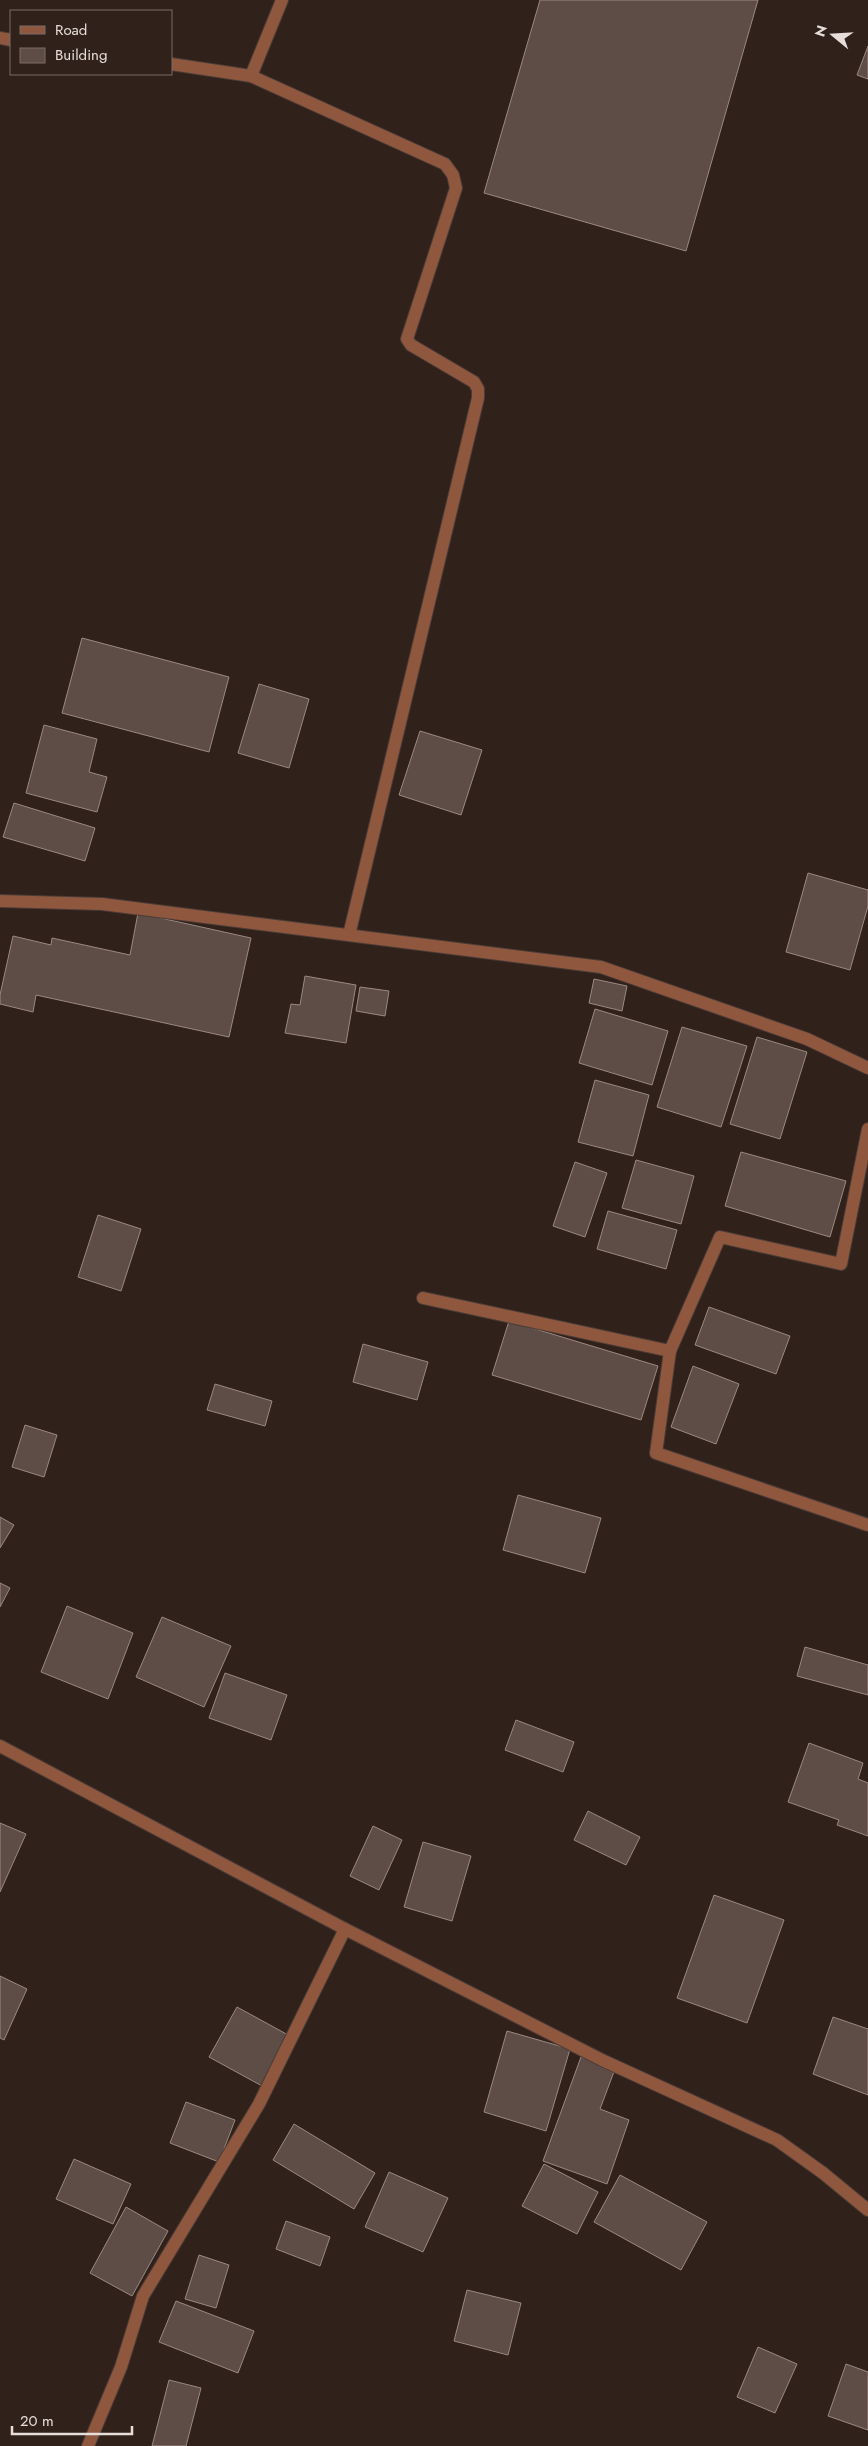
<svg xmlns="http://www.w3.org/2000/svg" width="868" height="2446" font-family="Jost,sans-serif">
<rect width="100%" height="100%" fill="#30211b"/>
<!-- building -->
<g fill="#5e4d46" stroke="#9b8981">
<path d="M 540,0 L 758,0 L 686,251 L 484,193 Z"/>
<path d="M 868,46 L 868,79 L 857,75 Z"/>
<path d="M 82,638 L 229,677 L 209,752 L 62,713 Z"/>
<path d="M 259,684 L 309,699 L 289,768 L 238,753 Z"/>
<path d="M 44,725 L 97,739 L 89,772 L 107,777 L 97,812 L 26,793 Z"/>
<path d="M 420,731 L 482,750 L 461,815 L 399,795 Z"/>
<path d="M 14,803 L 95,828 L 85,861 L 3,837 Z"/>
<path d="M 808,873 L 868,890 L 868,906 L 850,970 L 786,952 Z"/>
<path d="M 138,913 L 251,938 L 229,1037 L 36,995 L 33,1012 L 0,1004 L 0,995 L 13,936 L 51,945 L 52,938 L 130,955 Z"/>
<path d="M 305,976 L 356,985 L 346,1043 L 285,1033 L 291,1004 L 300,1005 Z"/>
<path d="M 594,979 L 627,986 L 622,1011 L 589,1003 Z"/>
<path d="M 360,987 L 389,991 L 385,1016 L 356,1011 Z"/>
<path d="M 595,1009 L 668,1031 L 652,1085 L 579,1063 Z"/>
<path d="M 682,1027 L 747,1046 L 721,1127 L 657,1107 Z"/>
<path d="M 757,1037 L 807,1052 L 780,1139 L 730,1124 Z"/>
<path d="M 595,1080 L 649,1095 L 633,1156 L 578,1142 Z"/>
<path d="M 741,1152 L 846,1181 L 830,1237 L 725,1206 Z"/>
<path d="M 636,1160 L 694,1176 L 681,1224 L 622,1208 Z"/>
<path d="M 575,1162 L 607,1173 L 585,1237 L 553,1226 Z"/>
<path d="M 608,1211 L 677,1230 L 666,1269 L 597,1249 Z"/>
<path d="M 98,1215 L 141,1229 L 121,1291 L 78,1277 Z"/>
<path d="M 709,1307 L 790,1336 L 776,1374 L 695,1345 Z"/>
<path d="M 509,1321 L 658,1366 L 641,1420 L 492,1375 Z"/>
<path d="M 363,1344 L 428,1362 L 417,1400 L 353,1382 Z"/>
<path d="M 693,1366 L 739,1384 L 716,1444 L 671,1427 Z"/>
<path d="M 215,1384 L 272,1401 L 265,1426 L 207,1410 Z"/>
<path d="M 25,1425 L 57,1435 L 44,1477 L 12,1467 Z"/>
<path d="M 518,1495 L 601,1518 L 585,1573 L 503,1550 Z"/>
<path d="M 0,1517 L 14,1525 L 0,1548 Z"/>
<path d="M 0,1583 L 10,1588 L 0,1607 Z"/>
<path d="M 67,1606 L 133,1633 L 108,1699 L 41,1672 Z"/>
<path d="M 162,1617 L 231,1646 L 204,1707 L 136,1677 Z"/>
<path d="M 805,1647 L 868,1665 L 868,1695 L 797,1676 Z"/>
<path d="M 225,1673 L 287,1695 L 271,1740 L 209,1718 Z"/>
<path d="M 516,1720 L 574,1742 L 563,1772 L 505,1750 Z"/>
<path d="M 809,1743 L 863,1763 L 858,1779 L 868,1783 L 868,1836 L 837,1825 L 839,1820 L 788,1802 Z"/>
<path d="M 588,1811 L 640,1837 L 626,1865 L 574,1840 Z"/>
<path d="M 0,1823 L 26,1834 L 0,1892 Z"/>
<path d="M 373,1826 L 402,1840 L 379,1890 L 350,1876 Z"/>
<path d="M 423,1842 L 471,1856 L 452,1921 L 404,1907 Z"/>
<path d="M 714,1895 L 784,1920 L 747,2023 L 677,1998 Z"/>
<path d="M 0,1976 L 27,1989 L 4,2040 L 0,2038 Z"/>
<path d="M 237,2007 L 290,2036 L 262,2086 L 209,2057 Z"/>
<path d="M 833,2017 L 868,2029 L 868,2095 L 813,2074 Z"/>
<path d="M 507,2031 L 570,2049 L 546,2131 L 484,2112 Z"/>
<path d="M 581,2057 L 615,2069 L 600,2109 L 629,2120 L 607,2184 L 543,2161 Z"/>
<path d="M 186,2102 L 235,2120 L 219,2162 L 170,2143 Z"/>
<path d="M 294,2124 L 375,2173 L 354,2209 L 273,2160 Z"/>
<path d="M 74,2159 L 131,2184 L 113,2224 L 56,2199 Z"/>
<path d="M 544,2164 L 598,2192 L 577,2234 L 522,2206 Z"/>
<path d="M 389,2172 L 448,2198 L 423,2252 L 365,2227 Z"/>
<path d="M 620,2175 L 707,2222 L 681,2270 L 594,2222 Z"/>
<path d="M 126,2207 L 168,2231 L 132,2296 L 90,2273 Z"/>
<path d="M 286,2221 L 330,2237 L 320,2266 L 276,2249 Z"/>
<path d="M 199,2255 L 229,2265 L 216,2308 L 185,2299 Z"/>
<path d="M 467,2290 L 521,2303 L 508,2355 L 454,2341 Z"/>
<path d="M 176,2301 L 254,2331 L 238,2373 L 159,2342 Z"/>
<path d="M 758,2347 L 797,2364 L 775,2413 L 737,2397 Z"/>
<path d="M 846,2364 L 868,2372 L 868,2430 L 828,2416 Z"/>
<path d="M 169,2380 L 201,2388 L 186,2446 L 152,2446 Z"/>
</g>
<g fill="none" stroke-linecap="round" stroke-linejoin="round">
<defs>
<g id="minor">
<path d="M 0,38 L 11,40"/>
<path d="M 171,64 L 251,76 L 445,164 L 453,175 L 456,188 L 407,339 L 411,345 L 474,382 L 478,389 L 478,398 L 349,935"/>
<path d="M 251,76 L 282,0"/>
<path d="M 0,901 L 102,904 L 601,967 L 807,1039 L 868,1068"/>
<path d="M 423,1298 L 670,1351 L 720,1237 L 841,1264 L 868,1129"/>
<path d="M 670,1351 L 656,1453 L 868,1525"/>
<path d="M 0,1746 L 345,1929 L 602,2060 L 777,2140 L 823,2173 L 868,2210"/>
<path d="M 88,2446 L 121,2367 L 143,2296 L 259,2104 L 345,1929"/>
</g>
</defs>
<!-- minor casing -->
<use href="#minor" stroke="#4a3b36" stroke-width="14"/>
<!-- minor -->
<use href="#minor" stroke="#8e573e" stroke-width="12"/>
</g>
<!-- legend -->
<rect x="10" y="10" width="162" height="65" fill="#30211b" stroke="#796c67"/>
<rect x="20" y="26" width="25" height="8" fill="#8e573e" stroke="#796c67"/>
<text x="55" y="35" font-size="15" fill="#e7ddd9">Road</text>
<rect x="20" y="48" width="25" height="15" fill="#5e4d46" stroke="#796c67"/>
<text x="55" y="60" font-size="15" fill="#e7ddd9">Building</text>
<!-- north arrow -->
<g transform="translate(833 35) rotate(288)" stroke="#30211b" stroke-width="4" paint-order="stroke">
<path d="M0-4L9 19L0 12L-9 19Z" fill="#e7ddd9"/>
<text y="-8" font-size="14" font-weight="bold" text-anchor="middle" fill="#e7ddd9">N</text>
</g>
<!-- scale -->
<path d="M12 2426v8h120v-8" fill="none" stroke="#e7ddd9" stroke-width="2.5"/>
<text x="20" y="2426" font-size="15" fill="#e7ddd9" stroke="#30211b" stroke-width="4" paint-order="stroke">20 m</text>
</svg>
